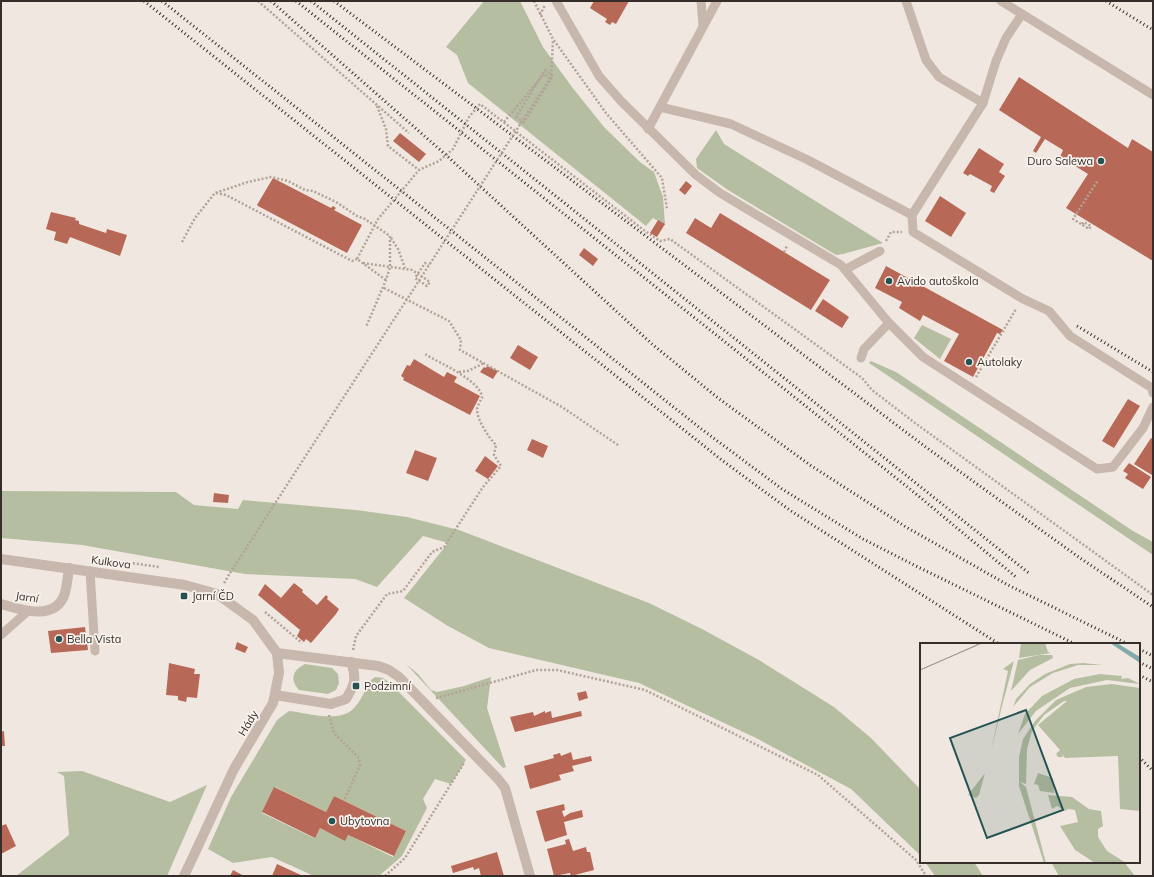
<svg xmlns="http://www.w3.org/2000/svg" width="1154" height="877" font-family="Mulish,sans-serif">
<rect width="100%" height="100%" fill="#f0e8e0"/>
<!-- green -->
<g fill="#b6bea1" fill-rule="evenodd">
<path d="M 484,1 L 520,1 L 543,47 L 572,87 L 604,127 L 640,162 L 654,172 L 663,197 L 665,225 L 653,218 L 646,226 L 468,83 L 457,55 L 446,47 Z"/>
<path d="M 716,130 L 724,144 L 883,243 L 843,254 L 836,255 L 728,190 L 697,168 L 696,159 Z"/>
<path d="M 922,325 L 951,339 L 940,359 L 914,338 Z"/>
<path d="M 871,361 L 896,372 L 1133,531 L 1153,542 L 1153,555 L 869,363 Z"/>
<path d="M 1,491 L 176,492 L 194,505 L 238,509 L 243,500 L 356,510 L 407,517 L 459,530 L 649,603 L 702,629 L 759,660 L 834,707 L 871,738 L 921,790 L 921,856 L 851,789 L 756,738 L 639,683 L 489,648 L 448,626 L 404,598 L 448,543 L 423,536 L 377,587 L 355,579 L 245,574 L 82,545 L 1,538 Z"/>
<path d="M 305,664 L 332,668 L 338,674 L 339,683 L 336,690 L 328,694 L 299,690 C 289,679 293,670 305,664 Z"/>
<path d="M 406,664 L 418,674 L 431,690 L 437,692 L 464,686 L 491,677 L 487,708 L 506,767 L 503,768 Z"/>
<path d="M 375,677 L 383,678 L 390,683 L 466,760 L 451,784 L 435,779 L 423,799 L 427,808 L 402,856 L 379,876 L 314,876 L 272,857 L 233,863 L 208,849 L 231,797 L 277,720 L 289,711 C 307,713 339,723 353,709 C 361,702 365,689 371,680 ZM 275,787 L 326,812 L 334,796 L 406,831 L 393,857 L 348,835 L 345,840 L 320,828 L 314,838 L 262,813 Z"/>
<path d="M 82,771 L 170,802 L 207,785 L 167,876 L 16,876 L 69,835 L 64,776 L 57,772 Z"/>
<path d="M 925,862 L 974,862 L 983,876 L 935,876 Z"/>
<path d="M 1051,862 L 1124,862 L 1135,876 L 1059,876 Z"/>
</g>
<!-- building -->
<g fill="#b86856">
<path d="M 594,1 L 629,1 L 616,24 L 612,22 L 610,25 L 605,22 L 607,19 L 590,8 Z"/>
<path d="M 1019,77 L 1128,148 L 1132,139 L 1153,152 L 1153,261 L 1066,208 L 1088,174 L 1072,164 L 1071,166 L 1059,159 L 1063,150 L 1045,139 L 1036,153 L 1033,151 L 1041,137 L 999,110 Z"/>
<path d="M 400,133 L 426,154 L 419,162 L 393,141 Z"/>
<path d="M 979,148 L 1004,164 L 999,172 L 1005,176 L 994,193 L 990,191 L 992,186 L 970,174 L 968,176 L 963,173 Z"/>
<path d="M 273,178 L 331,208 L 333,206 L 336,208 L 334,210 L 362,225 L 347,253 L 258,206 L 257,205 Z"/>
<path d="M 686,181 L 692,186 L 685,195 L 679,190 Z"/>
<path d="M 940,196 L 966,213 L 951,237 L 925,221 Z"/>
<path d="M 51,212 L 76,218 L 75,220 L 79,221 L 79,224 L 106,233 L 107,229 L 127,235 L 120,256 L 70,237 L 67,244 L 54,240 L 56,232 L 46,229 Z"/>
<path d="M 720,213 L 830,280 L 811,310 L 686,233 L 695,218 L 711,228 Z"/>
<path d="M 658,220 L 665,224 L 657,237 L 650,233 Z"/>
<path d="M 584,248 L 598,259 L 593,266 L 579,255 Z"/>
<path d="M 886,266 L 1003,330 L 1000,334 L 997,333 L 973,377 L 944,361 L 959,334 L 923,315 L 920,321 L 899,308 L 902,302 L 875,288 Z"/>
<path d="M 823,299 L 849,317 L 842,328 L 815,311 Z"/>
<path d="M 518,345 L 538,357 L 530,370 L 510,358 Z"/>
<path d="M 414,359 L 444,377 L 447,372 L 457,377 L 454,382 L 480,396 L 470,415 L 403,380 L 404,378 L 401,376 L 407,365 L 410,366 Z"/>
<path d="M 487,366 L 498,371 L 493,379 L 480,372 L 484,367 L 486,368 Z"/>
<path d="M 1128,399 L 1140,406 L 1114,448 L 1102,441 Z"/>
<path d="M 1151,438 L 1153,439 L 1152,475 L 1134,464 Z"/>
<path d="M 532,439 L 548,446 L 543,458 L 527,450 Z"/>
<path d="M 415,450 L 437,458 L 428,481 L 406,473 Z"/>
<path d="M 485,456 L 498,466 L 488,479 L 475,471 Z"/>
<path d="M 1129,463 L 1151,477 L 1143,489 L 1125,478 L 1128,474 L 1123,471 Z"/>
<path d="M 214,493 L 229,495 L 228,503 L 213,502 Z"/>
<path d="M 294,583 L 303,590 L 302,592 L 317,605 L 326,595 L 328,597 L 327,599 L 339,609 L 336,614 L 311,643 L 306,639 L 304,642 L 297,636 L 300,630 L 258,595 L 265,584 L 281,598 Z"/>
<path d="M 85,627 L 88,650 L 51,653 L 48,631 Z"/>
<path d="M 237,642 L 248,647 L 245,653 L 235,649 Z"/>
<path d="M 169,663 L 195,669 L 194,674 L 200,674 L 197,698 L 187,697 L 186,702 L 178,700 L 178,696 L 166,695 Z"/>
<path d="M 586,691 L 588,698 L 579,701 L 577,693 Z"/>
<path d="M 545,711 L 545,713 L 551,711 L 552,718 L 581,711 L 582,716 L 515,732 L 510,717 L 533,712 L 534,716 Z"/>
<path d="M 4,731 L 5,746 L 1,746 L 1,732 Z"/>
<path d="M 571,752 L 573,760 L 591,756 L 592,761 L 572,766 L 574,771 L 559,775 L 561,780 L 530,789 L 524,766 L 554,758 L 553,755 L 560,753 L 561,756 Z"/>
<path d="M 274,787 L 326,812 L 334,796 L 406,831 L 394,856 L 348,835 L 345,841 L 320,828 L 315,838 L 262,812 Z"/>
<path d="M 564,804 L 565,810 L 562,811 L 564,817 L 570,813 L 582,810 L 583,817 L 564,822 L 567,835 L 545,842 L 536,811 Z"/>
<path d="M 6,824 L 16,846 L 1,854 L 1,826 Z"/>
<path d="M 569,839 L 573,851 L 586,847 L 587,852 L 590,852 L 594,870 L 571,876 L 570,873 L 554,876 L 547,849 L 566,844 L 565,840 Z"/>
<path d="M 497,852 L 504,876 L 481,876 L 479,868 L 474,870 L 473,867 L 453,873 L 451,866 Z"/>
<path d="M 277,864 L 303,876 L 272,876 Z"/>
<path d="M 233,870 L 244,876 L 230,876 Z"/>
</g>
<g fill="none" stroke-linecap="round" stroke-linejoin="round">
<!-- path -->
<g stroke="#b3a297" stroke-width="2.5" stroke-dasharray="2 2" stroke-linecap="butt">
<path d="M 258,1 L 409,133"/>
<path d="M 534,1 L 553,39 L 606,113 L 662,178 L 667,209"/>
<path d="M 540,15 L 545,5"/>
<path d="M 377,106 L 386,129 L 388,146 L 419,170"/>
<path d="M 516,117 L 524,122 L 551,79 L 553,40"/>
<path d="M 504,122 L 544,74 L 551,79"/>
<path d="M 216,193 L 226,195 L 352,261 L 357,259"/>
<path d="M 1082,224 L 1084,222 L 1091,226 L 1089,229 L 1073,219 L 1098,180"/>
<path d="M 391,238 L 398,249 L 405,268"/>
<path d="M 886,241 L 891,232 L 902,232"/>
<path d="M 182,242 L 195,218 L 215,193 L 248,182 L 271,177 L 288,181 L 305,190 L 313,191 L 336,202 L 357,216 L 365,219 L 390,236 L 390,267 L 386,280 L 366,327"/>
<path d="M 784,252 L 787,246"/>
<path d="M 363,263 L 412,270 L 430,282 L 427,286 L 415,278 L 425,263 L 429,265"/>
<path d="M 386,280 L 357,259 L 378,219 L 419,170 L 439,161 L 453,149 L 469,117 L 480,104 L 645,231 L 660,241 L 670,239 L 862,378 L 872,390 L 915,423 L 1153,595"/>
<path d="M 384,288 L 449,321 L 461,340 L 460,350 L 562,407 L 618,445"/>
<path d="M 459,372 L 468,371 L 484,363"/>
<path d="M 976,377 L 1016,309"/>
<path d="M 125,562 L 159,567"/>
<path d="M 224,583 L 230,573"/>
<path d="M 265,612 L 302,643"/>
<path d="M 353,650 L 356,636 L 387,594 L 403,591 L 432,552 L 444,547 L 483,487 L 501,466 L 494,455 L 496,445 C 489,438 477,420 477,409 C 478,405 480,401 482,398 C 482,381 439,363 425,354"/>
<path d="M 436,698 L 536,670 L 557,670 L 645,690 L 818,775 L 916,860 L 926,876"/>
<path d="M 329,715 L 334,733 L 358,757 L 360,765 L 344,801"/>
<path d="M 385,876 L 405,858 L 464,763"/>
</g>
<!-- lane -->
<g stroke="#c7b7ad" stroke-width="9">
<path d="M 556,1 L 599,76 L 621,101 L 696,175 L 720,193 L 841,265 L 889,323 L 923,357 L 1097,469 L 1113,467 L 1143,428 L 1153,407"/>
<path d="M 701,1 L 703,26"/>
<path d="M 906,1 L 926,60 L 939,77 L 983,103"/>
<path d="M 1001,1 L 1153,95"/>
<path d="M 1022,14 L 1006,38 L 996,61 L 983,103 L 912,215 L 913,232 L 1023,299 L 1049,311 L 1070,336 L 1152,388 L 1153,393"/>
<path d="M 660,107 L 731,124 L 808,160 L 912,215"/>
<path d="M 648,129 L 717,1"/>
<path d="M 846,269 L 880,251"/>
<path d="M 861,358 L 864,349 L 889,323"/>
<path d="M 90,571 L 95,651"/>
<path d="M 1,635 L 28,611"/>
</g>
<!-- street -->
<g stroke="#c7b7ad" stroke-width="10">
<path d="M 1,559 L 185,585 L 217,594 L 253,620 L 277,653 L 279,673 L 273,703 L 234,769 L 184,876"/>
<path d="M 1,604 C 21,610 56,622 65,593 C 67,585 68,576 69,568"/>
<path d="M 277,653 L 378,666 L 389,670 L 399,677 L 498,779 L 505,788 L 530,876"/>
<path d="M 275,695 L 331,704 L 346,699 C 355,684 357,679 351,662"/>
</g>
<!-- rail -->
<g stroke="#362e2b" stroke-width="3" stroke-dasharray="1 3" stroke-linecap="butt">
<path d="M 144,1 L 723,461 L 791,511 L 999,644"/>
<path d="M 162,1 L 700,428 L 782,489 L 863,539 L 914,565 L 1075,644"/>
<path d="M 271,1 L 446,155 L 652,344 L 718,398 L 810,465 L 906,527 L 1008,585 L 1128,644"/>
<path d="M 296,1 L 910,489 L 1016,577"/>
<path d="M 311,1 L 1030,574"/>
<path d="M 334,1 L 927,448 L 1080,558 L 1153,607"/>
<path d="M 1106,1 L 1153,30"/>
<path d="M 1077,326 L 1153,372"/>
<path d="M 1139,649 L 1153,656"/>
<path d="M 1139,662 L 1153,669"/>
<path d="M 1139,675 L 1153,682"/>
<path d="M 1139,757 L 1153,771"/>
</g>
<!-- path-bridge -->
<path stroke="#b3a297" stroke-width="2.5" stroke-dasharray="2 2" stroke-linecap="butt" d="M 230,573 L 552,75 L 545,70 L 516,117"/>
</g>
<!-- markers -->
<g fill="#255353" stroke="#f8f2ec" stroke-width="1.5">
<circle cx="1101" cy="161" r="4"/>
<circle cx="889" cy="281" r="4"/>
<circle cx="969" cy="362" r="4"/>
<rect x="180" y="592" width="8" height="8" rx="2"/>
<circle cx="59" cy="639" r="4"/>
<rect x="352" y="682" width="8" height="8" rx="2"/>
<circle cx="332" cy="821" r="4"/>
</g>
<g text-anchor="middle" stroke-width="3.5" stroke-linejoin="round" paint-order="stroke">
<!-- poi labels -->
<g font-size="11" fill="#362e2b" stroke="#f8f2ec" text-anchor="start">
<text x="1093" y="165" text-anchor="end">Duro Salewa</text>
<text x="897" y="285">Avido autoškola</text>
<text x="977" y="366">Autolaky</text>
<text x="192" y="600">Jarní ČD</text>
<text x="67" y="643">Bella Vista</text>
<text x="364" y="690">Podzimní</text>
<text x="340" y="825">Ubytovna</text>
</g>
<!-- street labels -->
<g font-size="11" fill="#362e2b" stroke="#f8f2ec">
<text transform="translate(111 562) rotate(8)" y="4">Kulkova</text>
<text transform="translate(27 597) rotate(9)" y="4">Jarní</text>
<text transform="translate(248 723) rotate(-59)" y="4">Hády</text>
</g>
</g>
<!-- overview -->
<g transform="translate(920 643)">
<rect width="220" height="220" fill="#f0e8e0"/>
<path d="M 101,0 L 125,0 L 128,9 L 131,10 L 99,15 ZM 119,12 L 132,12 L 133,15 L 110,27 L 91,48 L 98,17 ZM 94,18 L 82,63 L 71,108 L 88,28 L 83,26 ZM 163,20 L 183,22 L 158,22 L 133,30 L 110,44 L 93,64 L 96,56 L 110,41 L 125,31 L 150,21 ZM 180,31 L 202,33 L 201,36 L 208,35 L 220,41 L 187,37 L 150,45 L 116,68 L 98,91 L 105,71 L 122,53 L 154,36 ZM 192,41 L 220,45 L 220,168 L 200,166 L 198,113 L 145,115 L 142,111 L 143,114 L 138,114 L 136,111 L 140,107 L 118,82 L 147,58 L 144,58 L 124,72 L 112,88 L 107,106 L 106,141 L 100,139 L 106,144 L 126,220 L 124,220 L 99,143 L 99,114 L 103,96 L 115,78 L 136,57 L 166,44 ZM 65,130 L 59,152 L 56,155 L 48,152 ZM 118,130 L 133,135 L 134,150 L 120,148 L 118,142 L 114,141 ZM 128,152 L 152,154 L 169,166 L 181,168 L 183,183 L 178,186 L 178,194 L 187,208 L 206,220 L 175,220 L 155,207 L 140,183 L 158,179 L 155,167 L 148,166 L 145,168 L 137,163 L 132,166 Z" fill="#b6bea1"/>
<path d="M 190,0 L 197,0 L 220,14 L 220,20 Z" fill="#82aaaa"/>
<path fill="none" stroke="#a69e98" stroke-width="1" d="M 0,27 L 57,2 L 56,0M 0,27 L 62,0"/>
<path fill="#255353" fill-opacity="0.15" stroke="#255353" stroke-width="2" d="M 106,67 L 143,167 L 67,195 L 30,95 Z"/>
<rect width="220" height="220" fill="none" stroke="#362e2b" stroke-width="2"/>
</g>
<!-- border -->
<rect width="1154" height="877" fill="none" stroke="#362e2b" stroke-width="4"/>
</svg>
